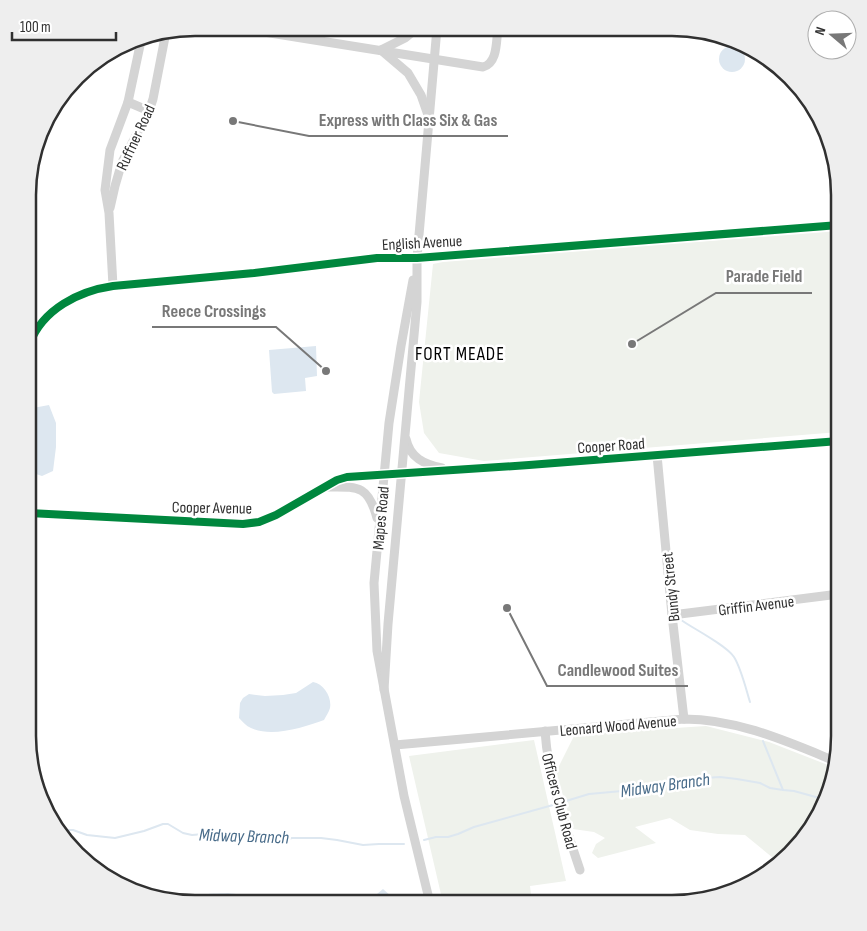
<svg xmlns="http://www.w3.org/2000/svg" width="867" height="931" font-family="'Sofia Sans Condensed',sans-serif">
<rect width="100%" height="100%" fill="#fff"/>
<!-- green -->
<g fill="#eff2ec">
<path d="M 839,231 L 839,432 L 484,461 L 439,453 L 424,433 L 419,402 L 433,264 L 443,262 Z"/>
<path d="M 706,726 L 769,742 L 833,767 L 817,819 L 778,862 L 745,835 L 718,834 L 690,830 L 670,818 L 635,827 L 656,843 L 598,858 L 592,853 L 596,844 L 605,838 L 594,832 L 573,829 L 556,772 L 574,736 L 629,731 Z"/>
<path d="M 534,740 L 566,881 L 530,886 L 532,903 L 443,903 L 409,756 Z"/>
</g>
<!-- water -->
<g fill="#dde7f0">
<circle cx="732" cy="59" r="13"/>
<path d="M 316,346 L 317,376 L 305,378 L 306,391 L 274,394 L 272,392 L 269,350 Z"/>
<path d="M 49,405 L 56,423 L 56,447 L 53,471 L 42,476 L 30,472 C 28,451 31,429 33,408 Z"/>
<path d="M 313,682 C 324,684 332,697 330,708 C 329,712 326,716 324,720 C 304,727 272,738 251,728 C 246,726 243,722 239,718 L 240,703 L 243,698 L 249,694 L 265,696 L 283,695 L 296,693 Z"/>
<path d="M 383,889 L 392,897 L 387,903 L 320,903 C 331,895 363,897 377,894 Z"/>
<path d="M 228,893 C 237,894 244,895 253,899 L 253,903 L 205,903 L 200,899 L 200,897 C 207,892 219,894 228,893 Z"/>
</g>
<g fill="none" stroke-linecap="round" stroke-linejoin="round">
<!-- stream -->
<g stroke="#dde7f0" stroke-width="2">
<path d="M 681,620 C 694,629 726,645 734,657 C 741,668 746,689 750,702"/>
<path d="M 763,741 L 783,790"/>
<path d="M 566,801 L 589,794 L 622,791 L 661,782 L 675,780 L 720,777 L 737,779 L 760,783 L 770,788 L 783,790 L 794,791 L 823,799"/>
<path d="M 57,830 L 73,830 L 87,835 L 115,838 L 144,831 L 163,824 L 168,824 L 183,833 L 192,835 L 204,834 L 221,839 L 239,834 L 251,833 L 264,838 L 283,841 L 292,838 L 321,838 L 337,840 L 363,845 L 379,844 L 404,844"/>
<path d="M 424,840 L 436,837 L 448,837 L 458,834 L 474,827 L 553,805"/>
</g>
<!-- minor -->
<g stroke="#d4d4d4" stroke-width="9">
<path d="M 239,28 L 483,67 C 498,63 496,41 498,28"/>
<path d="M 381,50 L 408,73 L 421,95 L 428,115"/>
<path d="M 381,50 L 405,38 L 417,28"/>
<path d="M 128,102 L 149,111"/>
<path d="M 110,208 L 115,186 L 122,162 L 149,111 L 153,99 L 166,32"/>
<path d="M 413,280 L 401,346 L 389,423 L 374,583 L 377,651 L 404,796 L 430,903"/>
<path d="M 113,286 L 109,213 L 105,190 L 110,150 L 128,102 L 142,36"/>
<path d="M 30,343 C 43,309 79,291 113,286 L 254,273 L 377,258 L 417,258 L 839,225"/>
<path d="M 406,439 C 410,458 424,464 442,468"/>
<path d="M 657,455 L 672,615 L 684,719"/>
<path d="M 326,487 C 357,487 368,484 377,518"/>
<path d="M 29,513 L 243,524 L 259,522 L 276,515 L 330,484 L 337,480 L 347,477 L 529,465 L 839,441"/>
<path d="M 672,615 L 839,594"/>
<path d="M 384,690 L 388,624 L 417,302 L 417,258 L 437,28"/>
<path d="M 545,731 C 548,778 565,825 580,870"/>
<path d="M 395,745 L 684,719 C 737,719 786,741 835,761"/>
</g>
<defs>
<g id="cycleway">
<path d="M 30,343 C 43,309 79,291 113,286 L 254,273 L 377,258 L 417,258 L 839,225"/>
<path d="M 29,513 L 243,524 L 259,522 L 276,515 L 330,484 L 337,480 L 347,477 L 529,465 L 839,441"/>
</g>
</defs>
<!-- cycleway casing -->
<use href="#cycleway" stroke="#fff" stroke-width="11"/>
<!-- cycleway -->
<use href="#cycleway" stroke="#00873e" stroke-width="8"/>
</g>
<g text-anchor="middle" stroke-width="5" stroke-linejoin="round" paint-order="stroke">
<!-- street labels -->
<g font-size="16" fill="#303030" stroke="#fff">
<text transform="translate(135 137) rotate(-65)" y="6">Ruffner Road</text>
<text transform="translate(422 242) rotate(-3)" y="6">English Avenue</text>
<text transform="translate(611 445) rotate(-4)" y="6">Cooper Road</text>
<text transform="translate(212 507) rotate(1)" y="6">Cooper Avenue</text>
<text transform="translate(380 518) rotate(-85)" y="6">Mapes Road</text>
<text transform="translate(670 587) rotate(-96)" y="6">Bundy Street</text>
<text transform="translate(756 605) rotate(-7)" y="6">Griffin Avenue</text>
<text transform="translate(618 725) rotate(-5)" y="6">Leonard Wood Avenue</text>
<text transform="translate(560 801) rotate(75)" y="6">Officers Club Road</text>
</g>
<!-- water labels -->
<g font-size="18" font-style="italic" fill="#486b89" stroke="#fff">
<text transform="translate(665 785) rotate(-8)" y="6">Midway Branch</text>
<text transform="translate(244 836) rotate(2)" y="6">Midway Branch</text>
</g>
<!-- quarter labels -->
<g font-size="19" letter-spacing="1" fill="#000" stroke="#fff">
<text x="460" y="360">FORT MEADE</text>
</g>
</g>
<!-- crop -->
<path d="M0 0H867V931H0ZM195 36H672A159 159 0 0 1 831 195V736A159 159 0 0 1 672 895H195A159 159 0 0 1 36 736V195A159 159 0 0 1 195 36Z" fill="#eee" fill-rule="evenodd"/>
<path fill="none" stroke="#303030" stroke-width="2.5" d="M195 36H672A159 159 0 0 1 831 195V736A159 159 0 0 1 672 895H195A159 159 0 0 1 36 736V195A159 159 0 0 1 195 36Z"/>
<!-- callouts -->
<path fill="none" stroke="#787878" stroke-width="2" d="M233 121L309 136H508M632 344L716 293H812M326 371L276 327H152M507 608L547 686H688"/>
<g fill="#787878" stroke="#fff" stroke-width="2">
<circle cx="233" cy="121" r="5"/>
<circle cx="632" cy="344" r="5"/>
<circle cx="326" cy="371" r="5"/>
<circle cx="507" cy="608" r="5"/>
</g>
<g font-size="18" text-anchor="middle" font-weight="bold" fill="#787878" stroke="#fff" stroke-width="5" stroke-linejoin="round" paint-order="stroke">
<text x="408" y="126">Express with Class Six &amp; Gas</text>
<text x="764" y="282">Parade Field</text>
<text x="214" y="317">Reece Crossings</text>
<text x="618" y="676">Candlewood Suites</text>
</g>
<!-- north arrow -->
<g transform="translate(832 35) rotate(289)"><circle r="24" fill="#ffffff" stroke="#acacac"/>
<path d="M0-4L9 19L0 12L-9 19Z" fill="#787878"/>
<text y="-8" font-size="14" font-weight="bold" text-anchor="middle" fill="#303030">N</text>
</g>
<!-- scale -->
<path d="M12 32v8h104v-8" fill="none" stroke="#303030" stroke-width="2.5"/>
<text x="20" y="32" font-size="15" fill="#303030" stroke="#ffffff" stroke-width="4" paint-order="stroke">100 m</text>
</svg>
